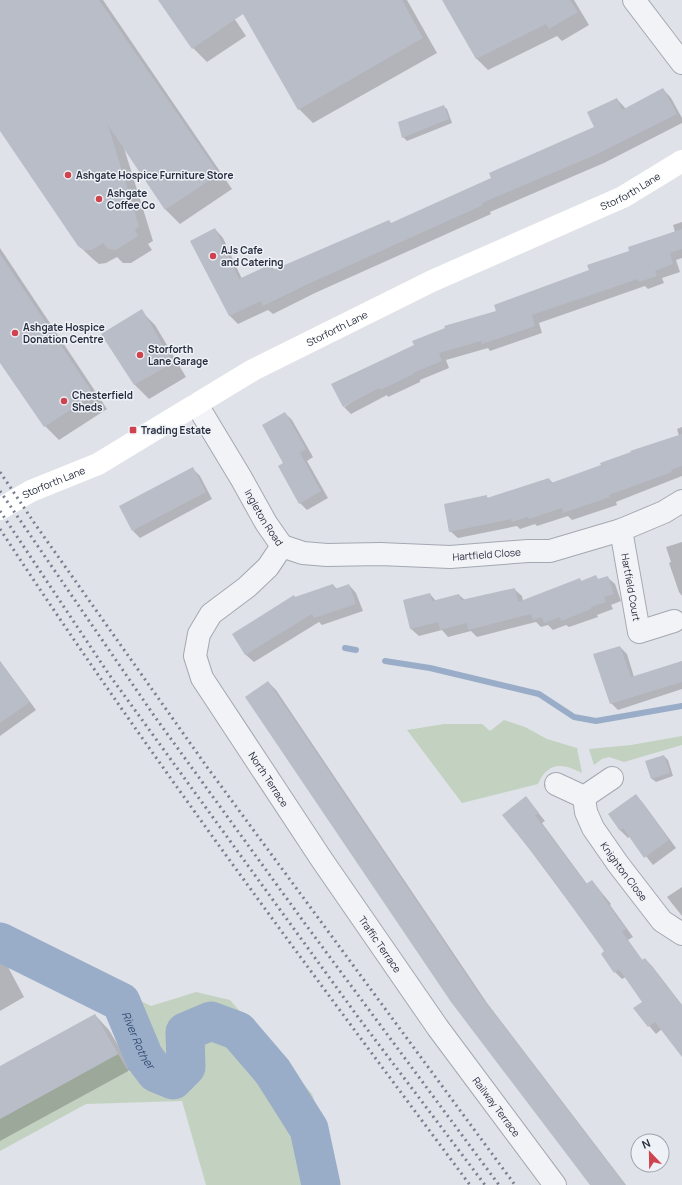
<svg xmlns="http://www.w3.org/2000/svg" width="682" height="1185" font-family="Manrope,sans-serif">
<rect width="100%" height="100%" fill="#dfe2e8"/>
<!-- green -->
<g fill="#c3d2c0">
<path d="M 504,720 L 525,727 L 547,739 L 577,748 L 582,773 C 563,763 548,761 538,784 L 462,803 L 407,730 L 444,724 L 482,724 L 490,731 Z"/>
<path d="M 682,736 L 682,745 L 624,762 L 609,757 L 602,759 L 594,765 L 589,749 L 631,745 Z"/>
<path d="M 196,992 L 230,1000 L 312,1094 L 331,1149 L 332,1181 L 335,1185 L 206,1185 L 182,1101 L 86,1104 L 0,1151 L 0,1119 L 118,1054 L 130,1074 L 110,1012 L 137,999 L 151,1006 Z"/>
</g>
<!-- shadow -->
<g fill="#0003">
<path d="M 6,0 L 103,0 L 232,189 L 180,224 L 166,210 L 124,148 L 153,241 L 148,244 L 152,250 L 131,263 L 123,263 L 117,257 L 106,263 L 99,264 L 94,260 L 79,246 L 0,129 L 0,4 Z"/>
<path d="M 160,0 L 222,0 L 246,36 L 207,62 L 193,48 Z"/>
<path d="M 245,0 L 407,0 L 437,53 L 313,123 L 299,109 Z"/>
<path d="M 443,0 L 574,0 L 589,25 L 562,41 L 557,36 L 488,70 L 476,58 Z"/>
<path d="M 663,89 L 671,98 L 682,118 L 682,123 L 604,163 L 490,212 L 491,214 L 315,293 L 273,314 L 268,310 L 238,324 L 230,316 L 191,242 L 215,229 L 223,238 L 242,279 L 270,265 L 275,270 L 392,224 L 492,179 L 596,128 L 617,99 L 626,109 Z"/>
<path d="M 443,106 L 447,109 L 452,123 L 407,141 L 403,137 Z"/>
<path d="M 682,222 L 682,258 L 676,260 L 680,272 L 662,278 L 664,283 L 648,289 L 645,286 L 539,323 L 542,333 L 490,351 L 488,348 L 446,360 L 449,368 L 420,380 L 420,382 L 388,397 L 387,395 L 351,414 L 344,407 L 497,312 L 675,232 L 673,225 Z"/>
<path d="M 0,248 L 107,409 L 59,440 L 45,426 L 0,361 Z"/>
<path d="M 141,311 L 155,325 L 186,377 L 149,399 L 135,385 L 102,335 Z"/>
<path d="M 285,413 L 292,420 L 313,457 L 307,461 L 328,498 L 307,510 L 300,503 L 285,463 Z"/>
<path d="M 682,427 L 682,476 L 616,502 L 617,505 L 572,520 L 568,516 L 537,526 L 535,524 L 520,529 L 517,526 L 458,538 L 450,531 L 486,496 L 489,499 L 549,479 L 553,483 L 602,466 L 679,436 L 677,429 Z"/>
<path d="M 192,468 L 200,476 L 212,499 L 140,538 L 133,531 Z"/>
<path d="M 682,542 L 682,596 L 679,592 L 669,563 L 671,562 L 666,547 Z"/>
<path d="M 596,577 L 599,580 L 607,577 L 615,584 L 621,601 L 611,605 L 613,609 L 597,615 L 598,617 L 569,627 L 566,625 L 553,630 L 548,625 L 541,627 L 536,622 L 477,637 L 471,631 L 448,637 L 442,630 L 419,636 L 411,629 L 404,601 L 430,594 L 436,601 L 459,595 L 465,600 L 514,589 L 522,596 L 523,601 L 580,580 L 582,582 Z"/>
<path d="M 333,585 L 337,589 L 349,585 L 356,593 L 363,611 L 322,625 L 319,622 L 254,662 L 246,655 L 234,634 L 295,598 Z"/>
<path d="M 620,647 L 627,654 L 634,677 L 682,662 L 682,689 L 618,710 L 611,703 Z"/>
<path d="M 0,661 L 36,710 L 0,736 Z"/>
<path d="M 268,682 L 276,690 L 487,1003 L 626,1185 L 591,1185 Z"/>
<path d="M 664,756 L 668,760 L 673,776 L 656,782 L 652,779 L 647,762 Z"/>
<path d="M 636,795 L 643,803 L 676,848 L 653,865 L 630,836 L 628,838 L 620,830 Z"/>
<path d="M 526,798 L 545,821 L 542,823 L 587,884 L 592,881 L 611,904 L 610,905 L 633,937 L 628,940 L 643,961 L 645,959 L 652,966 L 682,1005 L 682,1056 L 662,1029 L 656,1034 L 635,1009 L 644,1002 L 626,977 L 622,979 L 615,972 L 606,952 L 504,815 Z"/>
<path d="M 682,887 L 682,916 L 667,897 Z"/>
<path d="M 0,959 L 8,967 L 24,997 L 0,1011 Z"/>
<path d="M 95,1015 L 109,1030 L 132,1069 L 0,1141 L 0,1067 Z"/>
</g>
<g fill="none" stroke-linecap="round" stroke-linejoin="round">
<!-- stream -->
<g stroke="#9aadc8" stroke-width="6">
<path d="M 345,648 L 356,650"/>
<path d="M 385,661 L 430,668 L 539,694 L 574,717 L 596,721 L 682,706"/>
</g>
<!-- river -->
<path stroke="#9aadc8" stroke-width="39" id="s1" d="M 0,942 L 121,1002 L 144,1057 L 156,1073 L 173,1080 L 186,1067 L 185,1032 L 211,1021 L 238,1031 L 273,1072 L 309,1129 L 321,1185"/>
</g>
<!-- building -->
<g fill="#b9bdc8">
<path d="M 0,0 L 99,0 L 219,174 L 165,210 L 108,125 L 139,226 L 135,230 L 138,236 L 116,250 L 108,249 L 103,243 L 92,250 L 84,250 L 78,246 L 0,131 Z"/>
<path d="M 158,0 L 402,0 L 423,38 L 298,110 L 243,14 L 192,49 Z"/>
<path d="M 442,0 L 570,0 L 578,12 L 549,29 L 546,24 L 476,59 Z"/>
<path d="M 663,88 L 677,114 L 595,155 L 482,203 L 483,205 L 306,285 L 263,306 L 261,301 L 229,316 L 190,241 L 215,228 L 239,279 L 271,264 L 273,270 L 389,220 L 391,223 L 491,178 L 489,173 L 594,127 L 587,112 L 617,98 L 622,110 Z"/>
<path d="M 444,105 L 449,119 L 402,138 L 398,122 Z"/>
<path d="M 682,229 L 682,249 L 670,253 L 673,264 L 655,271 L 657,276 L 639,282 L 638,279 L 532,315 L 535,326 L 482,344 L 481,341 L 439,353 L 442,361 L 413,373 L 414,374 L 380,390 L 379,388 L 343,407 L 331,384 L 414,345 L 412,341 L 445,328 L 444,326 L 496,311 L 494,305 L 589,270 L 587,265 L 629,251 L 628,247 Z"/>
<path d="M 0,254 L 94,395 L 44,427 L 0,363 Z"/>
<path d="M 142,309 L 173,363 L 134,385 L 101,334 Z"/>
<path d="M 285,412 L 306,449 L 300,453 L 321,491 L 299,504 L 278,466 L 283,463 L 262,425 Z"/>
<path d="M 682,434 L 682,466 L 671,470 L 672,472 L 609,495 L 610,497 L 563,513 L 562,508 L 529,519 L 528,517 L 512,522 L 511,519 L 449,532 L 444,504 L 487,495 L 487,498 L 549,478 L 551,483 L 601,465 L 600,463 L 631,452 L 630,451 Z"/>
<path d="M 193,467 L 206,492 L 132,531 L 119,506 Z"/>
<path d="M 596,575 L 598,579 L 608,576 L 614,594 L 604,597 L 606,602 L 591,607 L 591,609 L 561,621 L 560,617 L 544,623 L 542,617 L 533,620 L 531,614 L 468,630 L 467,623 L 440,630 L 438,622 L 410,629 L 403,600 L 430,593 L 432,601 L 459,594 L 461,600 L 515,588 L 518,602 L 580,578 L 581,581 Z"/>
<path d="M 333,584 L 335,589 L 349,584 L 356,604 L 314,618 L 312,614 L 245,655 L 232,634 L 294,595 L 295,597 Z"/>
<path d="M 620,646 L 631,677 L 682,661 L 682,682 L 610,704 L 593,654 Z"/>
<path d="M 0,662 L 30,702 L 0,723 Z"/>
<path d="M 268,681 L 480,995 L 625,1185 L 590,1185 L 451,1002 L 245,697 Z"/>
<path d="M 664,755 L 670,773 L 651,779 L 645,761 Z"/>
<path d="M 636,794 L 669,840 L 644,858 L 623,828 L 620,831 L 608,814 Z"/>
<path d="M 526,796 L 539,813 L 535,815 L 586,884 L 592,880 L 604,896 L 603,897 L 626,929 L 622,932 L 642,960 L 645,958 L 682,1006 L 682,1057 L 655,1022 L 648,1027 L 633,1008 L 642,1002 L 619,969 L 614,973 L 601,954 L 604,951 L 543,866 L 502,815 Z"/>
<path d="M 95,1014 L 118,1054 L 0,1119 L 0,1066 Z"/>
</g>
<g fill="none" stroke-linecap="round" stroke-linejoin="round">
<defs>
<g id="street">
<path d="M 634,0 L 682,63"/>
<path id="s2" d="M 197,405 L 241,478 L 266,523 L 282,546 L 268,567 L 247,587 L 211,614 L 199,634 L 195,656 L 202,678 L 322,860 L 438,1028 L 555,1185"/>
<path id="s3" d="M 621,530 L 639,632 L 674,621"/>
<path id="s4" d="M 282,546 L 303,553 L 327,555 L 380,554 L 450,557 L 528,551 L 550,551 L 621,530 L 664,512 L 682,501"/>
<path d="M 556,784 L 584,797 L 612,778"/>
<path id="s5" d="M 584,797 L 586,812 L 593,828 L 618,864 L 662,921 L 682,934"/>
</g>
</defs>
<!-- street casing -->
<use href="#street" stroke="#a4a8b2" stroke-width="24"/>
<!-- street -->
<use href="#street" stroke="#f2f3f7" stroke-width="22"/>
<!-- secondary -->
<path stroke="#fff" stroke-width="22" id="s6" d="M 0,509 L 31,491 L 98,464 L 253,370 L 432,281 L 623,197 L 682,161"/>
<!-- rail -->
<g stroke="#788092" stroke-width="3" stroke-dasharray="2 4" stroke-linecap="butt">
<path d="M 0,472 L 35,524 L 207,767 L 515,1185"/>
<path d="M 0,491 L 155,717 L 306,925 L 499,1185"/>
<path d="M 0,511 L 108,673 L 358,1017 L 485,1185"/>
<path d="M 0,529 C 147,754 309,969 470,1185"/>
</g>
</g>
<!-- markers -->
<g fill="#ce434d" stroke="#eef1f6" stroke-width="1.5">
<circle cx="68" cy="175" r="4"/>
<circle cx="99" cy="199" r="4"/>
<circle cx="213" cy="256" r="4"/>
<circle cx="15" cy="333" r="4"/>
<circle cx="140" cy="355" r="4"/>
<circle cx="64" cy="401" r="4"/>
<rect x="129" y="426" width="8" height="8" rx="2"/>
</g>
<g text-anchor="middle" stroke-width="3" stroke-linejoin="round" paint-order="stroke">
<!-- poi labels -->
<g font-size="10" font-weight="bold" fill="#282e3f" stroke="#eef1f6" text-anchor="start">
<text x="76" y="179">Ashgate Hospice Furniture Store</text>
<text x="107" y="197">Ashgate<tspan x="107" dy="12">Coffee Co</tspan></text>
<text x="221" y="254">AJs Cafe<tspan x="221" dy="12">and Catering</tspan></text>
<text x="23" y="331">Ashgate Hospice<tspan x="23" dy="12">Donation Centre</tspan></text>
<text x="148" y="353">Storforth<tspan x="148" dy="12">Lane Garage</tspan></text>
<text x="72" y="399">Chesterfield<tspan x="72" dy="12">Sheds</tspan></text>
<text x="141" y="434">Trading Estate</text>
</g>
<!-- street labels -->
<g font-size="10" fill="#282e3f" stroke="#eef1f6">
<text dy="4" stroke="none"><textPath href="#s6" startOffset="707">Storforth Lane</textPath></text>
<text dy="4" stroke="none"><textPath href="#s6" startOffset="383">Storforth Lane</textPath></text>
<text dy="4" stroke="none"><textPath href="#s6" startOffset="60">Storforth Lane</textPath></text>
<text dy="4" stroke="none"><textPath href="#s2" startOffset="131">Ingleton Road</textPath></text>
<text dy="4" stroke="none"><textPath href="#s4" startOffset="206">Hartfield Close</textPath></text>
<text dy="4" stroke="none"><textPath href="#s3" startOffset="58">Hartfield Court</textPath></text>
<text dy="4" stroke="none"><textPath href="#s2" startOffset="454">North Terrace</textPath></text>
<text dy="4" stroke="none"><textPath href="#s5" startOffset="86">Knighton Close</textPath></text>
<text dy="4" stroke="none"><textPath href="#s2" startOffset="653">Traffic Terrace</textPath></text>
<text dy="4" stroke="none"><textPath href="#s2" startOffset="853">Railway Terrace</textPath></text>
</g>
<!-- water labels -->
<g font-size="11" font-style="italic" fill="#324a73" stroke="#eef1f6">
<text dy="4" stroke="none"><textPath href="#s1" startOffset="177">River Rother</textPath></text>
</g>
</g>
<!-- north arrow -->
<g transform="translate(650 1153) rotate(338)"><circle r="19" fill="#eef1f6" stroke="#9fa3ad"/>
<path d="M0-3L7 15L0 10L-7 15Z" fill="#ce434d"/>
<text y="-6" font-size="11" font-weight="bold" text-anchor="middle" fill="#282e3f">N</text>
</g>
</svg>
